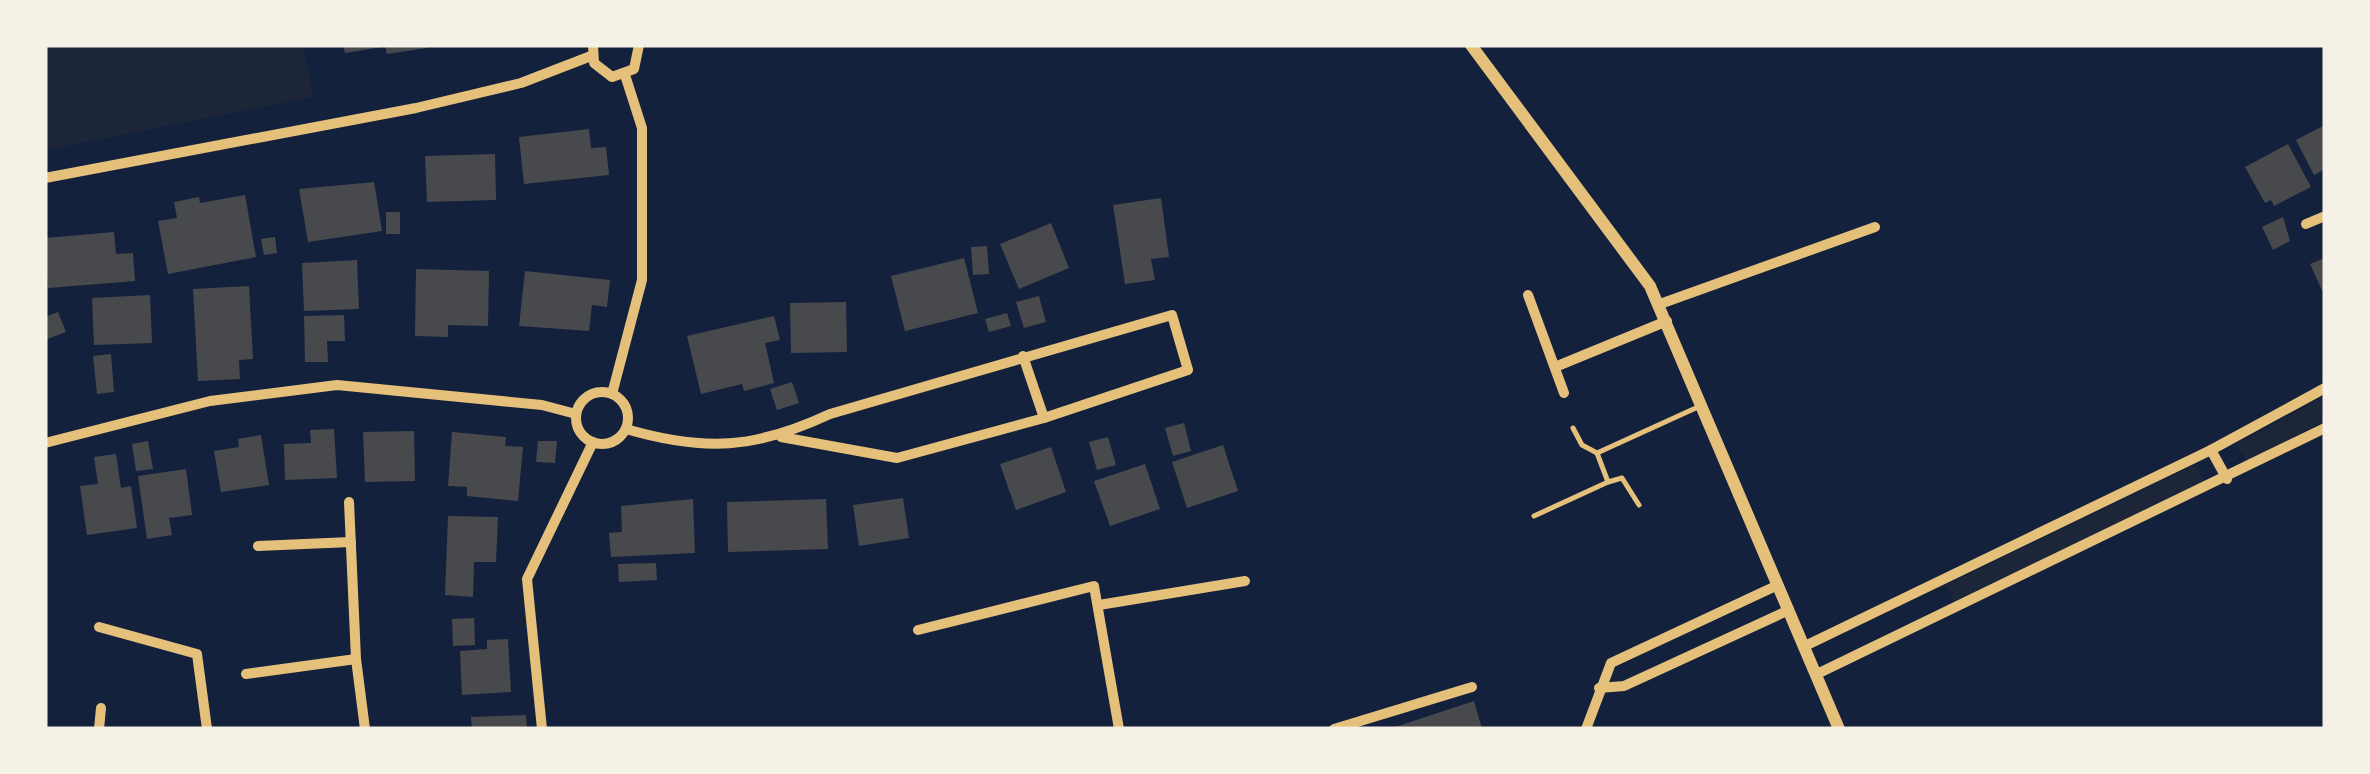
<svg xmlns="http://www.w3.org/2000/svg" width="2370" height="774" font-family="Inter,sans-serif">
<rect width="100%" height="100%" fill="#14213d"/>
<!-- green -->
<g fill="#1d2539">
<path d="M 45,45 L 303,45 L 314,97 L 45,150 Z"/>
<path d="M 2325,396 L 2325,420 L 2248,462 L 2236,444 Z"/>
<path d="M 2195,465 L 2205,482 L 1955,603 L 1946,585 Z"/>
</g>
<!-- building -->
<g fill="#48494c">
<path d="M 343,45 L 382,45 L 382,47 L 345,53 Z"/>
<path d="M 385,45 L 426,45 L 427,48 L 387,54 Z"/>
<path d="M 2325,125 L 2325,169 L 2314,175 L 2296,140 Z"/>
<path d="M 589,129 L 591,148 L 606,147 L 609,175 L 524,184 L 519,137 Z"/>
<path d="M 2288,144 L 2311,187 L 2274,206 L 2271,200 L 2265,203 L 2245,167 Z"/>
<path d="M 495,154 L 496,200 L 427,202 L 425,156 Z"/>
<path d="M 374,182 L 382,231 L 308,242 L 299,189 Z"/>
<path d="M 245,195 L 256,257 L 168,274 L 158,221 L 177,218 L 174,202 L 199,197 L 200,203 Z"/>
<path d="M 1161,198 L 1169,257 L 1151,259 L 1155,280 L 1125,284 L 1113,205 Z"/>
<rect x="386" y="212" width="14" height="22"/>
<path d="M 2283,217 L 2290,241 L 2273,250 L 2262,227 Z"/>
<path d="M 1051,223 L 1069,268 L 1019,289 L 1000,244 Z"/>
<path d="M 114,232 L 116,254 L 133,253 L 135,281 L 48,288 L 45,238 Z"/>
<path d="M 275,237 L 277,253 L 264,255 L 261,239 Z"/>
<path d="M 987,246 L 989,274 L 973,275 L 971,247 Z"/>
<path d="M 964,258 L 978,313 L 905,331 L 891,276 Z"/>
<path d="M 2325,258 L 2325,297 L 2310,264 Z"/>
<path d="M 357,260 L 359,309 L 304,311 L 302,263 Z"/>
<path d="M 416,269 L 489,271 L 488,326 L 448,325 L 448,337 L 415,336 Z"/>
<path d="M 525,271 L 610,280 L 607,307 L 592,305 L 589,331 L 519,326 Z"/>
<path d="M 249,286 L 253,359 L 239,360 L 240,379 L 198,381 L 193,289 Z"/>
<path d="M 150,295 L 152,343 L 94,345 L 92,298 Z"/>
<path d="M 1039,296 L 1046,322 L 1024,328 L 1016,302 Z"/>
<path d="M 846,302 L 847,352 L 791,353 L 790,303 Z"/>
<path d="M 58,312 L 66,332 L 45,340 L 45,317 Z"/>
<path d="M 1007,313 L 1011,326 L 989,332 L 985,319 Z"/>
<path d="M 344,315 L 345,341 L 327,341 L 328,362 L 305,362 L 304,316 Z"/>
<path d="M 774,316 L 780,340 L 765,343 L 774,383 L 744,391 L 742,384 L 701,394 L 687,336 Z"/>
<path d="M 111,354 L 114,392 L 97,394 L 93,356 Z"/>
<path d="M 792,382 L 799,403 L 777,410 L 770,389 Z"/>
<path d="M 1184,423 L 1191,451 L 1173,456 L 1165,428 Z"/>
<path d="M 334,429 L 337,478 L 285,480 L 284,444 L 311,443 L 310,430 Z"/>
<path d="M 414,431 L 415,481 L 365,482 L 363,432 Z"/>
<path d="M 452,432 L 506,437 L 505,446 L 523,447 L 518,501 L 467,496 L 467,487 L 448,486 Z"/>
<path d="M 261,435 L 269,485 L 221,492 L 214,451 L 239,447 L 238,439 Z"/>
<path d="M 1108,437 L 1116,465 L 1097,470 L 1089,442 Z"/>
<path d="M 148,441 L 153,469 L 136,471 L 132,444 Z"/>
<path d="M 538,441 L 557,441 L 555,463 L 536,462 Z"/>
<path d="M 1223,445 L 1238,491 L 1187,508 L 1172,462 Z"/>
<path d="M 1051,447 L 1066,492 L 1016,510 L 1000,464 Z"/>
<path d="M 116,454 L 121,488 L 131,486 L 137,528 L 87,535 L 80,486 L 98,484 L 94,457 Z"/>
<path d="M 1145,464 L 1160,509 L 1110,526 L 1094,481 Z"/>
<path d="M 186,469 L 192,515 L 169,518 L 172,535 L 147,539 L 138,476 Z"/>
<path d="M 903,498 L 909,538 L 859,546 L 853,505 Z"/>
<path d="M 693,499 L 695,553 L 611,557 L 609,533 L 622,532 L 621,506 Z"/>
<path d="M 826,499 L 828,549 L 728,552 L 727,502 Z"/>
<path d="M 448,516 L 498,517 L 496,562 L 474,562 L 473,597 L 445,595 Z"/>
<path d="M 656,563 L 657,580 L 619,582 L 618,564 Z"/>
<path d="M 474,618 L 475,645 L 453,646 L 452,619 Z"/>
<path d="M 508,639 L 511,692 L 462,695 L 460,651 L 487,649 L 487,640 Z"/>
<path d="M 1474,701 L 1482,729 L 1392,729 L 1392,728 Z"/>
<path d="M 526,715 L 527,729 L 472,729 L 471,717 Z"/>
</g>
<g fill="none" stroke-linecap="round" stroke-linejoin="round">
<!-- service -->
<g stroke="#e5c07b" stroke-width="5">
<path d="M 1573,428 L 1582,445 L 1597,453 L 1698,407"/>
<path d="M 1597,453 L 1608,482 L 1622,478 L 1639,505"/>
<path d="M 1534,516 L 1608,482"/>
</g>
<!-- minor -->
<g stroke="#e5c07b" stroke-width="10">
<path d="M 593,45 L 594,63 L 612,77 L 634,69 L 639,45"/>
<path d="M 45,178 L 416,108 L 521,83 L 591,56"/>
<path d="M 2306,224 L 2325,216"/>
<path d="M 1528,295 L 1564,393"/>
<path d="M 1660,304 L 1875,227"/>
<path d="M 1023,356 L 1044,418"/>
<path d="M 1555,367 L 1667,321"/>
<circle cx="602" cy="418" r="26"/>
<path d="M 612,394 L 642,280 L 642,128 L 625,75"/>
<path d="M 626,429 C 705,452 755,449 830,414 L 1172,315 L 1188,370 L 1044,418 L 897,458 L 781,437"/>
<path d="M 45,443 L 210,401 L 337,385 L 542,405 L 576,414"/>
<path d="M 2211,450 L 2227,479"/>
<path d="M 349,502 L 356,659 L 365,729"/>
<path d="M 258,546 L 351,542"/>
<path d="M 1099,605 L 1245,581"/>
<path d="M 99,627 L 197,654 L 207,729"/>
<path d="M 918,630 L 1094,586 L 1119,729"/>
<path d="M 1807,645 L 2211,450 L 2325,388"/>
<path d="M 246,674 L 356,659"/>
<path d="M 1817,674 L 2325,428"/>
<path d="M 1599,688 L 1624,686 L 1789,610"/>
<path d="M 99,729 L 101,708"/>
<path d="M 542,729 L 527,579 L 593,442"/>
<path d="M 1334,729 L 1472,687"/>
<path d="M 1586,729 L 1611,663 L 1778,585"/>
</g>
<!-- tertiary -->
<path stroke="#e5c07b" stroke-width="12" d="M 1471,45 L 1650,286 L 1839,729"/>
</g>
<!-- border -->
<rect width="2370" height="774" fill="none" stroke="#f6f1e7" stroke-width="95"/>
</svg>
